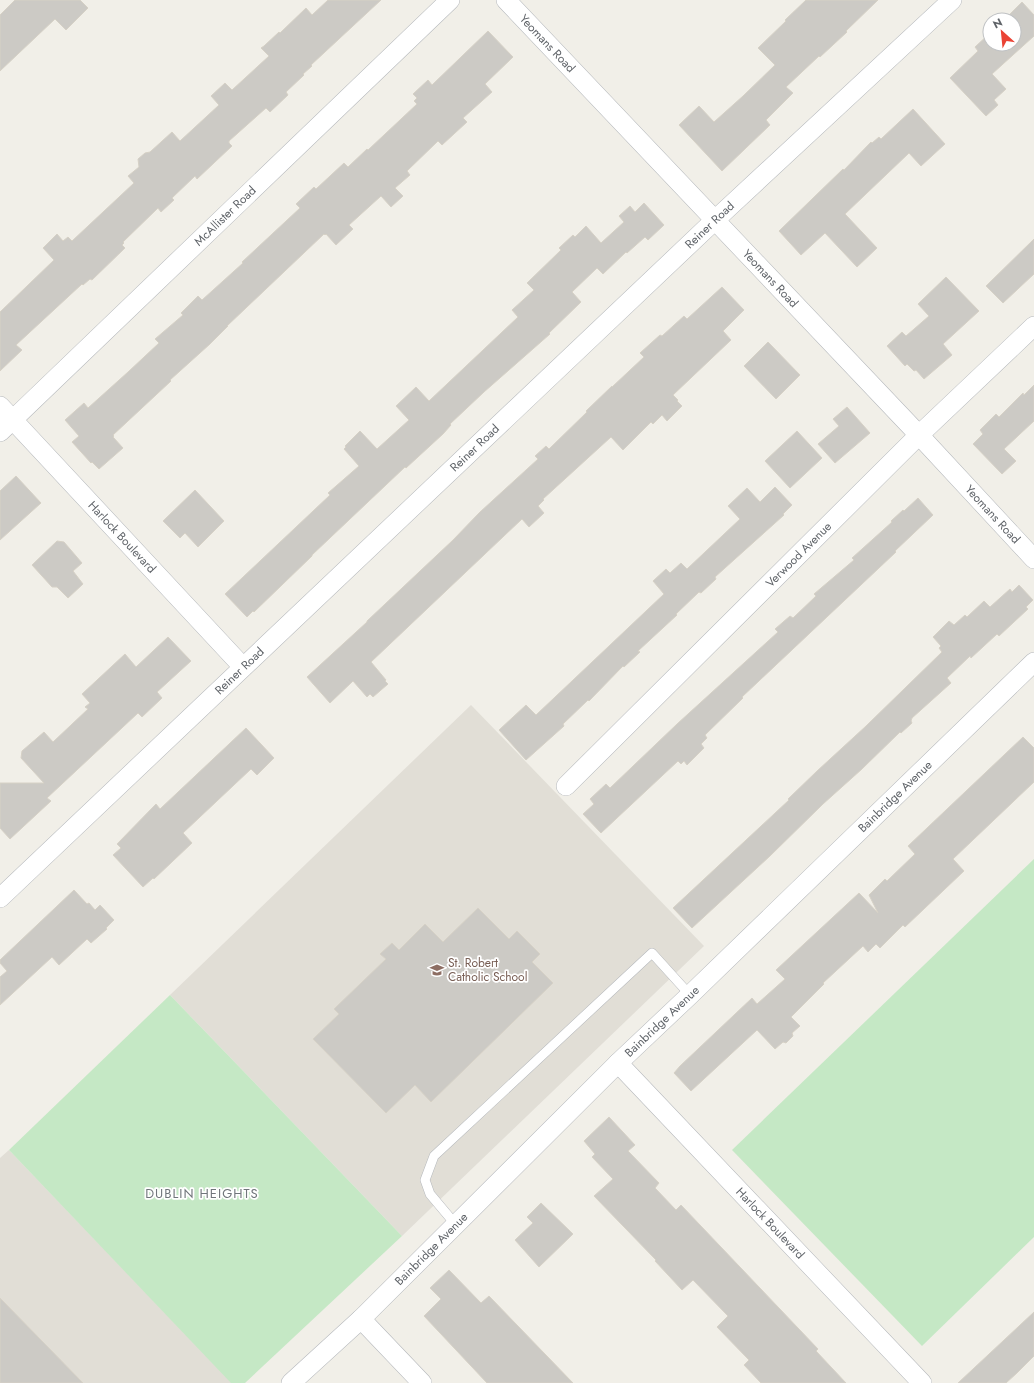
<svg xmlns="http://www.w3.org/2000/svg" width="1034" height="1383" font-family="Jost,sans-serif">
<rect width="100%" height="100%" fill="#f1efe8"/>
<!-- education -->
<g fill="#e1ded6">
<path d="M 471,705 L 704,946 L 402,1236 L 170,995 Z"/>
<path d="M 9,1150 L 232,1383 L 0,1383 L 0,1158 Z"/>
</g>
<!-- green -->
<g fill="#c5e8c5">
<path d="M 1034,859 L 1034,1237 L 922,1346 L 732,1150 Z"/>
<path d="M 170,995 L 402,1236 L 245,1383 L 231,1383 L 9,1150 Z"/>
</g>
<!-- building -->
<g fill="#cccac5" stroke="#d6d1c6">
<path d="M 15,0 L 80,0 L 88,8 L 66,30 L 55,19 L 0,71 L 0,15 Z"/>
<path d="M 328,0 L 381,0 L 311,65 L 312,66 L 303,74 L 304,75 L 286,92 L 288,95 L 270,112 L 266,108 L 229,141 L 229,143 L 232,146 L 197,179 L 195,176 L 172,198 L 174,200 L 161,212 L 158,208 L 123,242 L 124,243 L 122,245 L 125,248 L 92,280 L 90,279 L 83,285 L 82,284 L 16,345 L 22,350 L 0,371 L 0,312 L 54,260 L 43,248 L 57,234 L 63,241 L 68,237 L 72,241 L 134,183 L 128,176 L 139,167 L 138,159 L 145,153 L 150,152 L 172,132 L 180,141 L 219,105 L 211,96 L 225,83 L 232,90 L 269,56 L 261,48 L 264,46 L 279,32 L 280,33 L 306,8 L 312,15 Z"/>
<path d="M 806,0 L 878,0 L 846,31 L 847,32 L 820,57 L 819,56 L 786,87 L 793,93 L 766,120 L 770,125 L 722,171 L 679,125 L 699,106 L 714,122 L 743,96 L 775,65 L 758,48 L 786,21 L 785,20 Z"/>
<path d="M 1022,2 L 1034,15 L 1034,36 L 992,74 L 1006,89 L 994,100 L 998,105 L 986,116 L 950,78 L 978,51 L 975,47 L 990,33 L 990,44 L 1014,44 L 1014,20 L 1004,20 Z"/>
<path d="M 488,31 L 513,57 L 485,84 L 492,92 L 463,118 L 467,122 L 442,145 L 438,141 L 407,171 L 410,175 L 395,188 L 403,196 L 391,207 L 381,196 L 349,225 L 353,229 L 336,245 L 326,234 L 325,235 L 324,234 L 227,326 L 228,326 L 210,344 L 170,380 L 171,381 L 113,435 L 114,436 L 113,437 L 123,448 L 99,469 L 92,462 L 91,463 L 72,442 L 79,436 L 65,420 L 84,403 L 88,408 L 128,372 L 159,343 L 155,339 L 183,315 L 181,313 L 198,296 L 202,300 L 243,263 L 242,262 L 300,208 L 296,204 L 314,187 L 316,189 L 344,163 L 348,167 L 367,149 L 368,150 L 417,104 L 414,101 L 417,98 L 413,94 L 428,80 L 432,85 Z"/>
<path d="M 913,109 L 945,144 L 921,166 L 909,153 L 845,214 L 877,248 L 857,267 L 825,233 L 801,255 L 779,231 L 843,169 L 844,170 L 871,142 L 872,143 L 879,137 L 881,139 Z"/>
<path d="M 644,203 L 664,225 L 648,240 L 645,237 L 627,253 L 626,252 L 603,274 L 597,268 L 572,292 L 581,302 L 549,333 L 550,334 L 484,392 L 450,424 L 451,425 L 443,434 L 406,468 L 405,467 L 312,555 L 312,556 L 254,612 L 253,611 L 247,617 L 225,594 L 330,495 L 328,493 L 359,466 L 344,449 L 346,447 L 345,446 L 360,431 L 377,449 L 409,420 L 396,406 L 416,387 L 429,401 L 518,317 L 512,310 L 534,290 L 527,283 L 561,250 L 559,248 L 573,235 L 575,237 L 586,226 L 601,243 L 624,222 L 619,216 L 630,206 L 635,212 Z"/>
<path d="M 1034,239 L 1034,274 L 1003,303 L 986,286 Z"/>
<path d="M 946,277 L 979,311 L 943,344 L 952,355 L 924,379 L 916,370 L 914,371 L 907,364 L 905,366 L 887,346 L 902,332 L 906,336 L 929,316 L 918,304 Z"/>
<path d="M 722,287 L 744,310 L 723,331 L 731,340 L 673,395 L 678,400 L 677,401 L 682,406 L 667,421 L 662,415 L 653,424 L 651,422 L 623,450 L 611,437 L 543,499 L 544,500 L 538,506 L 544,513 L 529,527 L 522,519 L 485,554 L 371,662 L 386,680 L 385,681 L 388,684 L 373,697 L 370,694 L 367,697 L 353,681 L 330,703 L 307,677 L 367,622 L 367,621 L 453,540 L 480,512 L 538,459 L 535,456 L 546,446 L 549,449 L 587,412 L 586,411 L 612,386 L 612,387 L 644,357 L 640,353 L 660,335 L 662,336 L 684,316 L 687,319 Z"/>
<path d="M 768,342 L 800,375 L 776,399 L 744,366 Z"/>
<path d="M 1034,385 L 1034,421 L 1004,449 L 1016,461 L 1002,474 L 973,444 L 983,434 L 980,430 L 996,414 L 999,417 L 1023,393 L 1024,395 Z"/>
<path d="M 847,407 L 870,433 L 835,463 L 818,444 L 839,426 L 833,419 Z"/>
<path d="M 797,431 L 822,458 L 790,488 L 765,461 Z"/>
<path d="M 16,476 L 41,503 L 0,540 L 0,491 Z"/>
<path d="M 775,487 L 792,505 L 783,514 L 784,515 L 715,577 L 716,579 L 701,593 L 699,592 L 676,614 L 677,615 L 638,651 L 640,652 L 624,667 L 623,666 L 589,701 L 588,700 L 563,724 L 564,726 L 526,760 L 499,730 L 526,705 L 536,715 L 664,594 L 653,581 L 666,569 L 670,573 L 681,563 L 687,569 L 740,519 L 728,506 L 747,488 L 760,502 Z"/>
<path d="M 195,490 L 224,521 L 198,547 L 185,533 L 180,538 L 163,521 Z"/>
<path d="M 918,498 L 933,515 L 895,551 L 896,552 L 742,697 L 743,698 L 705,735 L 707,738 L 701,744 L 704,748 L 687,765 L 684,761 L 681,764 L 678,761 L 601,833 L 583,814 L 594,804 L 590,799 L 606,784 L 610,788 L 677,724 L 778,632 L 775,629 L 790,616 L 793,618 L 816,596 L 814,594 L 854,560 L 852,558 L 892,522 L 891,521 L 903,510 L 904,511 Z"/>
<path d="M 57,541 L 64,542 L 82,563 L 73,571 L 83,584 L 68,598 L 57,587 L 52,587 L 32,565 Z"/>
<path d="M 1019,585 L 1033,600 L 1026,607 L 1028,609 L 999,636 L 997,634 L 971,658 L 970,656 L 947,678 L 951,683 L 912,718 L 911,721 L 912,723 L 901,733 L 900,732 L 862,769 L 823,804 L 770,856 L 692,928 L 673,908 L 789,800 L 788,799 L 817,771 L 866,726 L 942,652 L 939,648 L 941,646 L 933,637 L 949,621 L 954,625 L 965,615 L 967,617 L 984,601 L 990,607 L 1010,589 L 1012,592 Z"/>
<path d="M 168,637 L 191,661 L 157,692 L 162,698 L 142,717 L 138,713 L 47,798 L 51,801 L 10,839 L 0,828 L 0,783 L 44,783 L 21,758 L 22,751 L 44,732 L 53,742 L 88,709 L 85,707 L 90,703 L 82,694 L 125,654 L 136,667 Z"/>
<path d="M 246,728 L 274,758 L 257,775 L 251,769 L 183,833 L 192,843 L 154,879 L 153,878 L 143,887 L 113,855 L 121,848 L 117,844 L 156,804 L 160,809 Z"/>
<path d="M 1023,737 L 1034,748 L 1034,782 L 953,859 L 964,871 L 905,927 L 903,925 L 880,948 L 876,944 L 868,952 L 863,946 L 823,983 L 824,984 L 791,1017 L 800,1026 L 792,1033 L 793,1036 L 786,1043 L 783,1042 L 775,1049 L 757,1030 L 691,1091 L 674,1073 L 680,1066 L 752,998 L 757,1004 L 785,979 L 776,970 L 859,893 L 878,913 L 869,895 L 885,879 L 887,881 L 915,854 L 908,846 Z"/>
<path d="M 74,890 L 87,904 L 89,903 L 95,910 L 100,905 L 114,920 L 106,928 L 107,929 L 91,943 L 87,939 L 59,965 L 52,957 L 0,1005 L 0,977 L 7,971 L 0,963 L 0,960 Z"/>
<path d="M 478,908 L 509,939 L 517,931 L 540,954 L 532,962 L 553,983 L 431,1102 L 415,1085 L 386,1113 L 313,1039 L 339,1014 L 334,1009 L 386,959 L 380,954 L 392,943 L 399,950 L 425,924 L 443,942 Z"/>
<path d="M 609,1117 L 635,1145 L 628,1151 L 659,1183 L 655,1188 L 676,1210 L 681,1205 L 818,1349 L 816,1351 L 846,1383 L 761,1383 L 744,1365 L 749,1360 L 717,1327 L 728,1316 L 693,1280 L 682,1290 L 655,1261 L 656,1260 L 594,1196 L 613,1179 L 592,1157 L 595,1154 L 584,1141 Z"/>
<path d="M 541,1203 L 573,1234 L 539,1267 L 515,1240 L 533,1223 L 527,1217 Z"/>
<path d="M 449,1270 L 481,1303 L 489,1296 L 573,1383 L 487,1383 L 424,1316 L 441,1299 L 430,1288 Z"/>
<path d="M 0,1298 L 83,1383 L 0,1383 Z"/>
<path d="M 1034,1312 L 1034,1356 L 1017,1373 L 1006,1383 L 958,1383 Z"/>
</g>
<g fill="none" stroke-linecap="round" stroke-linejoin="round">
<defs>
<path id="service" d="M 456,1225 L 430,1194 L 425,1180 L 434,1156 L 652,953 L 690,995"/>
<g id="minor">
<path id="s1" d="M 506,0 L 919,435 L 1034,559"/>
<path id="s2" d="M 0,406 L 243,667"/>
<path id="s3" d="M 0,432 L 450,0"/>
<path id="s4" d="M 566,786 L 919,435 L 1034,326"/>
<path id="s5" d="M 0,898 L 715,220 L 952,0"/>
<path id="s6" d="M 618,1063 L 922,1383"/>
<path d="M 361,1319 L 422,1383"/>
<path id="s7" d="M 291,1383 L 361,1319 L 618,1063 L 690,995 L 1034,662"/>
</g>
</defs>
<!-- service casing -->
<use href="#service" stroke="#b5b8bc" stroke-width="10"/>
<!-- minor casing -->
<use href="#minor" stroke="#b5b8bc" stroke-width="20"/>
<!-- service -->
<use href="#service" stroke="#fff" stroke-width="9"/>
<!-- minor -->
<use href="#minor" stroke="#fff" stroke-width="19"/>
</g>
<!-- icons -->
<defs>
<symbol id="school-bare" viewBox="-9 -9 18 18"><path d="M0-5L7-2L0 1L-7-2ZM-4 1L0 2.5L4 1V4Q0 6-4 4Z" fill="#8d6e63" stroke="#fff" stroke-width="2.5" paint-order="stroke"/></symbol>
</defs>
<g fill-rule="evenodd">
<use href="#school-bare" x="427" y="960" width="20" height="20"/>
</g>
<g text-anchor="middle" stroke-width="3.5" stroke-linejoin="round" paint-order="stroke">
<!-- street labels -->
<g font-size="12" fill="#5f6368" stroke="#fff">
<text dy="4" stroke="none"><textPath href="#s1" startOffset="60">Yeomans Road</textPath></text>
<text dy="4" stroke="none"><textPath href="#s3" startOffset="312">McAllister Road</textPath></text>
<text dy="4" stroke="none"><textPath href="#s5" startOffset="978">Reiner Road</textPath></text>
<text dy="4" stroke="none"><textPath href="#s1" startOffset="384">Yeomans Road</textPath></text>
<text dy="4" stroke="none"><textPath href="#s5" startOffset="654">Reiner Road</textPath></text>
<text dy="4" stroke="none"><textPath href="#s1" startOffset="708">Yeomans Road</textPath></text>
<text dy="4" stroke="none"><textPath href="#s2" startOffset="179">Harlock Boulevard</textPath></text>
<text dy="4" stroke="none"><textPath href="#s4" startOffset="328">Verwood Avenue</textPath></text>
<text dy="4" stroke="none"><textPath href="#s5" startOffset="330">Reiner Road</textPath></text>
<text dy="4" stroke="none"><textPath href="#s7" startOffset="842">Bainbridge Avenue</textPath></text>
<text dy="4" stroke="none"><textPath href="#s7" startOffset="518">Bainbridge Avenue</textPath></text>
<text dy="4" stroke="none"><textPath href="#s6" startOffset="221">Harlock Boulevard</textPath></text>
<text dy="4" stroke="none"><textPath href="#s7" startOffset="194">Bainbridge Avenue</textPath></text>
</g>
<!-- education labels -->
<g font-size="12" fill="#785e54" stroke="#fff" text-anchor="start">
<text x="448" y="967">St. Robert<tspan x="448" dy="14">Catholic School</tspan></text>
</g>
<!-- neighbourhood labels -->
<g font-size="13" letter-spacing="1" fill="#70757a" stroke="#fff">
<text x="202" y="1198">DUBLIN HEIGHTS</text>
</g>
</g>
<!-- north arrow -->
<g transform="translate(1002 32) rotate(333)"><circle r="19" fill="#ffffff" stroke="#bfc1c3"/>
<path d="M0-3L7 15L0 10L-7 15Z" fill="#ea4335"/>
<text y="-6" font-size="11" font-weight="bold" text-anchor="middle" fill="#5f6368">N</text>
</g>
</svg>
